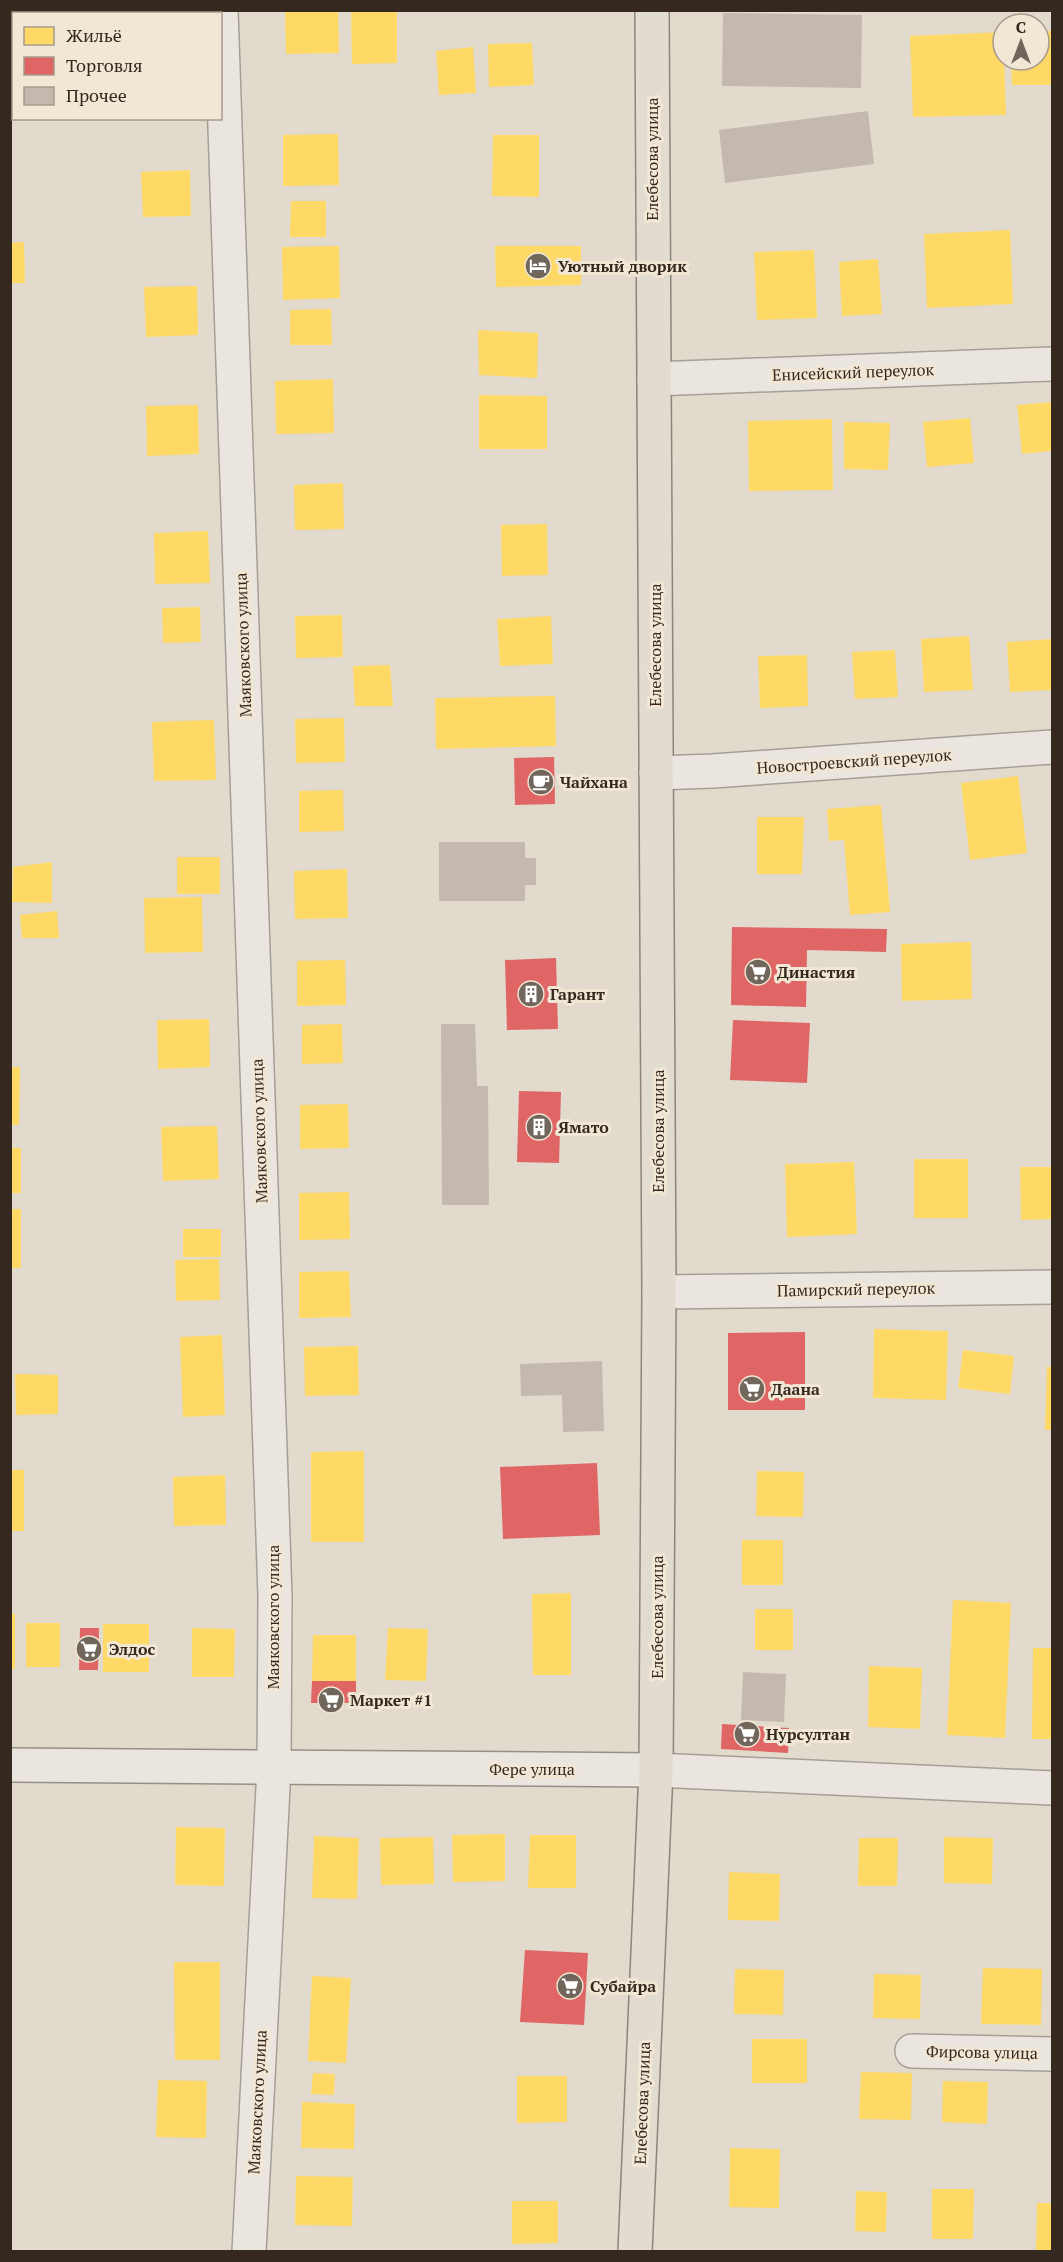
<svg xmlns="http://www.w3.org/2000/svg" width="1063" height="2262" font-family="'PT Serif',serif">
<rect width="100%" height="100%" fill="#e1dacd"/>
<!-- homes -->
<g fill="#ffd966">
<path d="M 285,10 L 338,10 L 339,53 L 286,54 Z"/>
<path d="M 351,10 L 397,10 L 397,63 L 352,64 Z"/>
<path d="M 1039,31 L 1052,31 L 1052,85 L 1012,85 L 1011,60 L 1039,60 Z"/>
<path d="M 1003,32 L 1006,115 L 913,117 L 910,36 Z"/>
<path d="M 532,43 L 534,85 L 489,87 L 488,44 Z"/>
<path d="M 473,47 L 476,93 L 439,95 L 436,51 Z"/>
<path d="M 338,134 L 339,185 L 283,186 L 283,135 Z"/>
<path d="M 493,135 L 539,135 L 539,197 L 492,196 Z"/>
<path d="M 190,170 L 191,216 L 143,217 L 141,172 Z"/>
<path d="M 291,201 L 326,201 L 326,237 L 290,237 Z"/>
<path d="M 1010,230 L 1013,304 L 927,308 L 924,234 Z"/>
<path d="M 24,242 L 25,283 L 10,283 L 10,243 Z"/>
<path d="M 339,246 L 340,298 L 283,300 L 282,247 Z"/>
<path d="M 495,246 L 581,246 L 581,285 L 496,287 Z"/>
<path d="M 814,250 L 817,318 L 757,320 L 754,252 Z"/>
<path d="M 878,259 L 882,314 L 842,316 L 839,262 Z"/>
<path d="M 197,286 L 198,335 L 146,337 L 144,287 Z"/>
<path d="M 331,309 L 332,345 L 290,345 L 290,310 Z"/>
<path d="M 478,330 L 538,333 L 537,378 L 479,375 Z"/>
<path d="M 333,379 L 334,433 L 276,434 L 275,381 Z"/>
<path d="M 479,395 L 547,396 L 547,449 L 479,449 Z"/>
<path d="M 1052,402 L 1052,451 L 1022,454 L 1017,405 Z"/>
<path d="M 198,405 L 199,454 L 147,456 L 146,406 Z"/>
<path d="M 970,418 L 974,463 L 927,467 L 923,422 Z"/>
<path d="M 832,419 L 833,490 L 749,491 L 748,421 Z"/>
<path d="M 844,422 L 890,423 L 888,470 L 844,469 Z"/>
<path d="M 343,483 L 344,529 L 295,530 L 294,485 Z"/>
<path d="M 547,524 L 548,575 L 502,576 L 501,525 Z"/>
<path d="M 208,531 L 210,583 L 155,584 L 154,533 Z"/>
<path d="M 200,607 L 201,642 L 163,643 L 162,608 Z"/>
<path d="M 342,615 L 343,657 L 296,658 L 295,616 Z"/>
<path d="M 551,616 L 553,664 L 500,666 L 497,619 Z"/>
<path d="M 969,636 L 973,690 L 924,692 L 921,639 Z"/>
<path d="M 1052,639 L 1052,690 L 1010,692 L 1007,642 Z"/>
<path d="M 895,650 L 898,697 L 855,699 L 852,652 Z"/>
<path d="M 807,655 L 808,706 L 760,708 L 758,656 Z"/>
<path d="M 390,665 L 393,706 L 355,706 L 353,666 Z"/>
<path d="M 555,696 L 556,746 L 436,749 L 435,698 Z"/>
<path d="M 344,718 L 345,762 L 296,763 L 295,719 Z"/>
<path d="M 214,720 L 216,780 L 154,781 L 152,722 Z"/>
<path d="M 1018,776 L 1027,853 L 970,860 L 961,783 Z"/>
<path d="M 343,790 L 344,831 L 299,832 L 299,791 Z"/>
<path d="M 881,805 L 890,912 L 850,915 L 844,840 L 829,841 L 827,809 Z"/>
<path d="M 757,817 L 804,817 L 802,874 L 757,874 Z"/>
<rect x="177" y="857" width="43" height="37"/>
<path d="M 52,862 L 52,903 L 12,902 L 13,867 Z"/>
<path d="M 347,869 L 348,918 L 295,919 L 294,871 Z"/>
<path d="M 202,897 L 203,952 L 145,953 L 144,898 Z"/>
<path d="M 57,911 L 59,938 L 22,938 L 20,915 Z"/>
<path d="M 971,942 L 972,999 L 902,1001 L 901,944 Z"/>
<path d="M 345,960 L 346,1005 L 297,1006 L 297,961 Z"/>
<path d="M 209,1019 L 210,1067 L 158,1069 L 157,1020 Z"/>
<path d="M 342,1024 L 343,1063 L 302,1064 L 302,1025 Z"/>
<path d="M 10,1067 L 20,1067 L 19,1125 L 10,1125 Z"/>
<path d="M 348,1104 L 349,1148 L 300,1149 L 300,1105 Z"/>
<path d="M 217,1126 L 219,1179 L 163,1181 L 161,1127 Z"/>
<rect x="10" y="1148" width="11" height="45"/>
<rect x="914" y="1159" width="54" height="59"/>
<path d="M 854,1162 L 857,1234 L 787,1237 L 785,1164 Z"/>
<path d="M 1020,1167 L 1052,1167 L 1052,1219 L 1021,1220 Z"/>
<path d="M 349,1192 L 350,1239 L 299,1240 L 299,1193 Z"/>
<rect x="10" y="1209" width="11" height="59"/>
<rect x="183" y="1229" width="38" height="28"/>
<path d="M 219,1259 L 220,1300 L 176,1301 L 175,1260 Z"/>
<path d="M 349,1271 L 351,1317 L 299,1318 L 299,1272 Z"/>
<path d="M 874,1329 L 948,1331 L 946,1400 L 873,1398 Z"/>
<path d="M 222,1335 L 225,1415 L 183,1417 L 180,1337 Z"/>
<path d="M 358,1346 L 359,1395 L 305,1396 L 304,1347 Z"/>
<path d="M 963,1350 L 1014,1356 L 1010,1394 L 958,1388 Z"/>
<path d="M 1047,1367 L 1052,1367 L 1052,1430 L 1045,1430 Z"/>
<path d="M 15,1374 L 58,1375 L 58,1414 L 16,1415 Z"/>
<path d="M 364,1451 L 364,1542 L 311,1542 L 311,1452 Z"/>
<rect x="10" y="1470" width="14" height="61"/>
<path d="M 757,1471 L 804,1472 L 803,1517 L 756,1516 Z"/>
<path d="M 225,1475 L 226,1525 L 174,1526 L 173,1477 Z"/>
<rect x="742" y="1540" width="41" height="45"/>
<path d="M 571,1593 L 571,1675 L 533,1675 L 532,1594 Z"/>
<path d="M 953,1600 L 1011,1603 L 1005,1738 L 947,1735 Z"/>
<rect x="755" y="1609" width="38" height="41"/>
<rect x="10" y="1614" width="5" height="55"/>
<rect x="26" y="1623" width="34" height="44"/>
<rect x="103" y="1624" width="46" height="48"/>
<path d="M 192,1628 L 235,1629 L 234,1677 L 192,1677 Z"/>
<path d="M 388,1628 L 428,1629 L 426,1681 L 385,1680 Z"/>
<path d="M 313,1635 L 356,1635 L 356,1681 L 312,1681 Z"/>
<path d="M 1033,1648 L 1052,1648 L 1052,1739 L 1032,1739 Z"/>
<path d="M 869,1666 L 922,1668 L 920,1729 L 868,1727 Z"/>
<path d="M 176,1827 L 225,1828 L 224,1886 L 175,1885 Z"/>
<path d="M 505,1834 L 505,1881 L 453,1882 L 452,1835 Z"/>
<path d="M 530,1835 L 576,1835 L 576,1888 L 528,1888 Z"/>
<path d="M 314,1836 L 359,1838 L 357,1899 L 312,1898 Z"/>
<path d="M 433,1837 L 434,1884 L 381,1885 L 380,1838 Z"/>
<path d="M 944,1837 L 993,1838 L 992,1884 L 944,1883 Z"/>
<path d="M 859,1838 L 898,1838 L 897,1886 L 858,1886 Z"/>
<path d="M 729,1872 L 780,1874 L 779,1921 L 728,1920 Z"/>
<path d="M 174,1962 L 220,1962 L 220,2060 L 175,2060 Z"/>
<path d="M 983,1968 L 1042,1969 L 1041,2025 L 981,2024 Z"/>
<path d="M 735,1969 L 784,1970 L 783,2015 L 734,2014 Z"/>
<path d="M 874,1974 L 921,1975 L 920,2019 L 873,2018 Z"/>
<path d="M 312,1976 L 351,1978 L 346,2063 L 308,2061 Z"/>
<rect x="752" y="2039" width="55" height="44"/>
<path d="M 861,2072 L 912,2073 L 911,2120 L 859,2119 Z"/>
<path d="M 313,2073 L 335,2074 L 334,2095 L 311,2094 Z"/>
<path d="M 517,2076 L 567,2076 L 567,2122 L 517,2123 Z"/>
<path d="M 158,2080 L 207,2081 L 206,2138 L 156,2137 Z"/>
<path d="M 943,2081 L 988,2082 L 987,2124 L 942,2122 Z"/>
<path d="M 302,2102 L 355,2104 L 354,2149 L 301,2148 Z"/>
<path d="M 730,2148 L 780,2149 L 779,2208 L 729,2207 Z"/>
<path d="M 296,2176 L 353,2177 L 352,2226 L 295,2225 Z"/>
<path d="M 932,2189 L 974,2189 L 973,2239 L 932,2239 Z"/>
<path d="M 856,2191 L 887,2192 L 886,2232 L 855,2231 Z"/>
<path d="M 512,2201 L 558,2201 L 558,2243 L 512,2244 Z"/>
<path d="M 1037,2203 L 1052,2203 L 1052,2252 L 1036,2252 Z"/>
</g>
<!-- shops -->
<g fill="#e06666">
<path d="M 554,757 L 555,804 L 515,805 L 514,758 Z"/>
<path d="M 732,927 L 887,929 L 886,952 L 807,950 L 806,1007 L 731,1005 Z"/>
<path d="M 556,958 L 558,1029 L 507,1030 L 505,960 Z"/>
<path d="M 733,1020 L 810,1023 L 807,1083 L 730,1080 Z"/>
<path d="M 519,1091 L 561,1092 L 559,1163 L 517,1162 Z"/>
<path d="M 805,1332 L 805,1410 L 728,1410 L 728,1333 Z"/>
<path d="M 597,1463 L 600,1535 L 503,1539 L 500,1467 Z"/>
<path d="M 80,1628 L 99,1628 L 98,1670 L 79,1670 Z"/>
<path d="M 312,1681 L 356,1681 L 356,1703 L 311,1703 Z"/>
<path d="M 722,1724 L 789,1728 L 788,1753 L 721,1749 Z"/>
<path d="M 525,1950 L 588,1953 L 584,2025 L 520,2022 Z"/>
</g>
<!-- building -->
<g fill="#c4b9ae">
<path d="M 723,13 L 862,15 L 861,88 L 722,86 Z"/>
<path d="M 868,111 L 874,164 L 725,183 L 719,130 Z"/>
<path d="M 439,842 L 525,842 L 525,858 L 536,858 L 536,885 L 525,885 L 525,901 L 439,901 Z"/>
<path d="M 441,1024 L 475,1024 L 477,1086 L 488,1086 L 489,1205 L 442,1205 Z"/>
<path d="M 602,1361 L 604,1431 L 563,1432 L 562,1395 L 521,1396 L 520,1364 Z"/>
<path d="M 743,1672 L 786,1674 L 784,1722 L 741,1720 Z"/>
</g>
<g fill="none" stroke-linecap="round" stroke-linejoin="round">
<defs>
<g id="street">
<path d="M 221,10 L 275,1596 L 274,1768 L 249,2252"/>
<path d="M 654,379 L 1052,364"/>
<path d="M 656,773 L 713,771 L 1052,747"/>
<path d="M 659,1292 L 1052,1287"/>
<path d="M 656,1770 L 1052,1788"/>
<path d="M 912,2051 L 1052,2054"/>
</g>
<path id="secondary" d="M 10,1765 L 656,1770"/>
<path id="primary" d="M 635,2252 L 656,1770 L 659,1292 L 652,10"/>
</defs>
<!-- street casing -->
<use href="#street" stroke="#a69f96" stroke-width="36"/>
<!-- secondary casing -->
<use href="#secondary" stroke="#968f86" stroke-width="36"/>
<!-- primary casing -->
<use href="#primary" stroke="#8c857d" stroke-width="36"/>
<!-- street -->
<use href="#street" stroke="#eae5de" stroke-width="33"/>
<!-- secondary -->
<use href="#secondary" stroke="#eae5de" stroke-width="33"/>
<!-- primary -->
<use href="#primary" stroke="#e1dbd0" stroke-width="33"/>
</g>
<!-- icons -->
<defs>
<symbol id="hotel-disc" viewBox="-11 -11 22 22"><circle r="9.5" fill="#71665c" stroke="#f1e7d4"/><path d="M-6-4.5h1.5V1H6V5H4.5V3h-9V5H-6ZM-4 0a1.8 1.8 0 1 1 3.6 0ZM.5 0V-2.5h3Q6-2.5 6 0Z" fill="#fff"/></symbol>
<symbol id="cafe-disc" viewBox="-11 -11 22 22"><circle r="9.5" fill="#71665c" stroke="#f1e7d4"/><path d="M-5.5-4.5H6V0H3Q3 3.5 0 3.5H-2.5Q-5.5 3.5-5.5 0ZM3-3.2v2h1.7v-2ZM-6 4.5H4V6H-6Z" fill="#fff"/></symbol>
<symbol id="supermarket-disc" viewBox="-11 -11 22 22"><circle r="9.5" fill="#71665c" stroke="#f1e7d4"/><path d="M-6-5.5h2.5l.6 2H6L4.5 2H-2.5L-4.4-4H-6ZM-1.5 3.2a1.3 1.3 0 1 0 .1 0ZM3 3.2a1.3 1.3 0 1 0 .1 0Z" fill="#fff"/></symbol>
<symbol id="building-disc" viewBox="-11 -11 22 22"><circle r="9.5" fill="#71665c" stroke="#f1e7d4"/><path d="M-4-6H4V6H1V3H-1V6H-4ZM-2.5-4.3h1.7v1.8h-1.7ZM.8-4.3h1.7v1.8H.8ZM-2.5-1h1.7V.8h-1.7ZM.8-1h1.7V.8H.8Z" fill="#fff"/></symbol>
</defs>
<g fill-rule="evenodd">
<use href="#hotel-disc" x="523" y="251" width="30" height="30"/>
<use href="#cafe-disc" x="526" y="767" width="30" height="30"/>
<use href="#supermarket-disc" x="743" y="957" width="30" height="30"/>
<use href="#building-disc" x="516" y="979" width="30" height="30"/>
<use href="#building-disc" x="524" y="1112" width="30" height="30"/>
<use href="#supermarket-disc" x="737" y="1374" width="30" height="30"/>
<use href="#supermarket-disc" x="74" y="1634" width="30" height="30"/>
<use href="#supermarket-disc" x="316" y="1685" width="30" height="30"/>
<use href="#supermarket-disc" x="732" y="1719" width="30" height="30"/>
<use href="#supermarket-disc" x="555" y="1971" width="30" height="30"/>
</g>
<g text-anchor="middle" stroke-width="6" stroke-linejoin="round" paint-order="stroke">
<!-- street labels -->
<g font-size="16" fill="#34281f" stroke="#f1e7d4">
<text transform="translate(652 159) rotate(-90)" y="6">Елебесова улица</text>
<text transform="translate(853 372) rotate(-2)" y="6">Енисейский переулок</text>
<text transform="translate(243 645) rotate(-92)" y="6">Маяковского улица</text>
<text transform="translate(655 645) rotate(-90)" y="6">Елебесова улица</text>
<text transform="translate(854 761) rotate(-4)" y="6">Новостроевский переулок</text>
<text transform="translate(259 1131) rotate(-92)" y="6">Маяковского улица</text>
<text transform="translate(658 1131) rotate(-90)" y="6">Елебесова улица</text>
<text transform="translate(856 1289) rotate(-1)" y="6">Памирский переулок</text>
<text transform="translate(273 1617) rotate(-90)" y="6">Маяковского улица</text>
<text transform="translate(657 1617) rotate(-90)" y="6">Елебесова улица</text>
<text x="532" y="1775">Фере улица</text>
<text transform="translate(982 2052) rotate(1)" y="6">Фирсова улица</text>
<text transform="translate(257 2102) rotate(-87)" y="6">Маяковского улица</text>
<text transform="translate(642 2103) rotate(-88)" y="6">Елебесова улица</text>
</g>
<!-- poi labels -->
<g font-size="16" font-weight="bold" fill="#34281f" stroke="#f1e7d4" text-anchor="start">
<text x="558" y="272">Уютный дворик</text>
<text x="560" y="788">Чайхана</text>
<text x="777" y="978">Династия</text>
<text x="550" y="1000">Гарант</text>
<text x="558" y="1133">Ямато</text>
<text x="771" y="1395">Даана</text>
<text x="109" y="1655">Элдос</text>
<text x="350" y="1706">Маркет #1</text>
<text x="766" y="1740">Нурсултан</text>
<text x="590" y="1992">Субайра</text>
</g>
</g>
<!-- border -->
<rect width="1063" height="2262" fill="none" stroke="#34281f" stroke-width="24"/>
<!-- legend -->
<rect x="12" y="12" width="210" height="108" fill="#f1e7d4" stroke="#a59b8c" stroke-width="1.5"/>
<rect x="24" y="27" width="30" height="18" fill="#ffd966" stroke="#a59b8c" stroke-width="1.5"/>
<text x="66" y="42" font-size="18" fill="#34281f">Жильё</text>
<rect x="24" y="57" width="30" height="18" fill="#e06666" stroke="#a59b8c" stroke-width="1.5"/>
<text x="66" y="72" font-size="18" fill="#34281f">Торговля</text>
<rect x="24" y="87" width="30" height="18" fill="#c4b9ae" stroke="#a59b8c" stroke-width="1.5"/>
<text x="66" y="102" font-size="18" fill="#34281f">Прочее</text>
<!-- north arrow -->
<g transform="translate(1021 42)"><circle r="28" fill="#f1e7d4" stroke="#a59b8c" stroke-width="1.5"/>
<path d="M0-4.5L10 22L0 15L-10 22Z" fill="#71665c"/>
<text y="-9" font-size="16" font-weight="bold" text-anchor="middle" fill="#34281f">С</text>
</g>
</svg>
